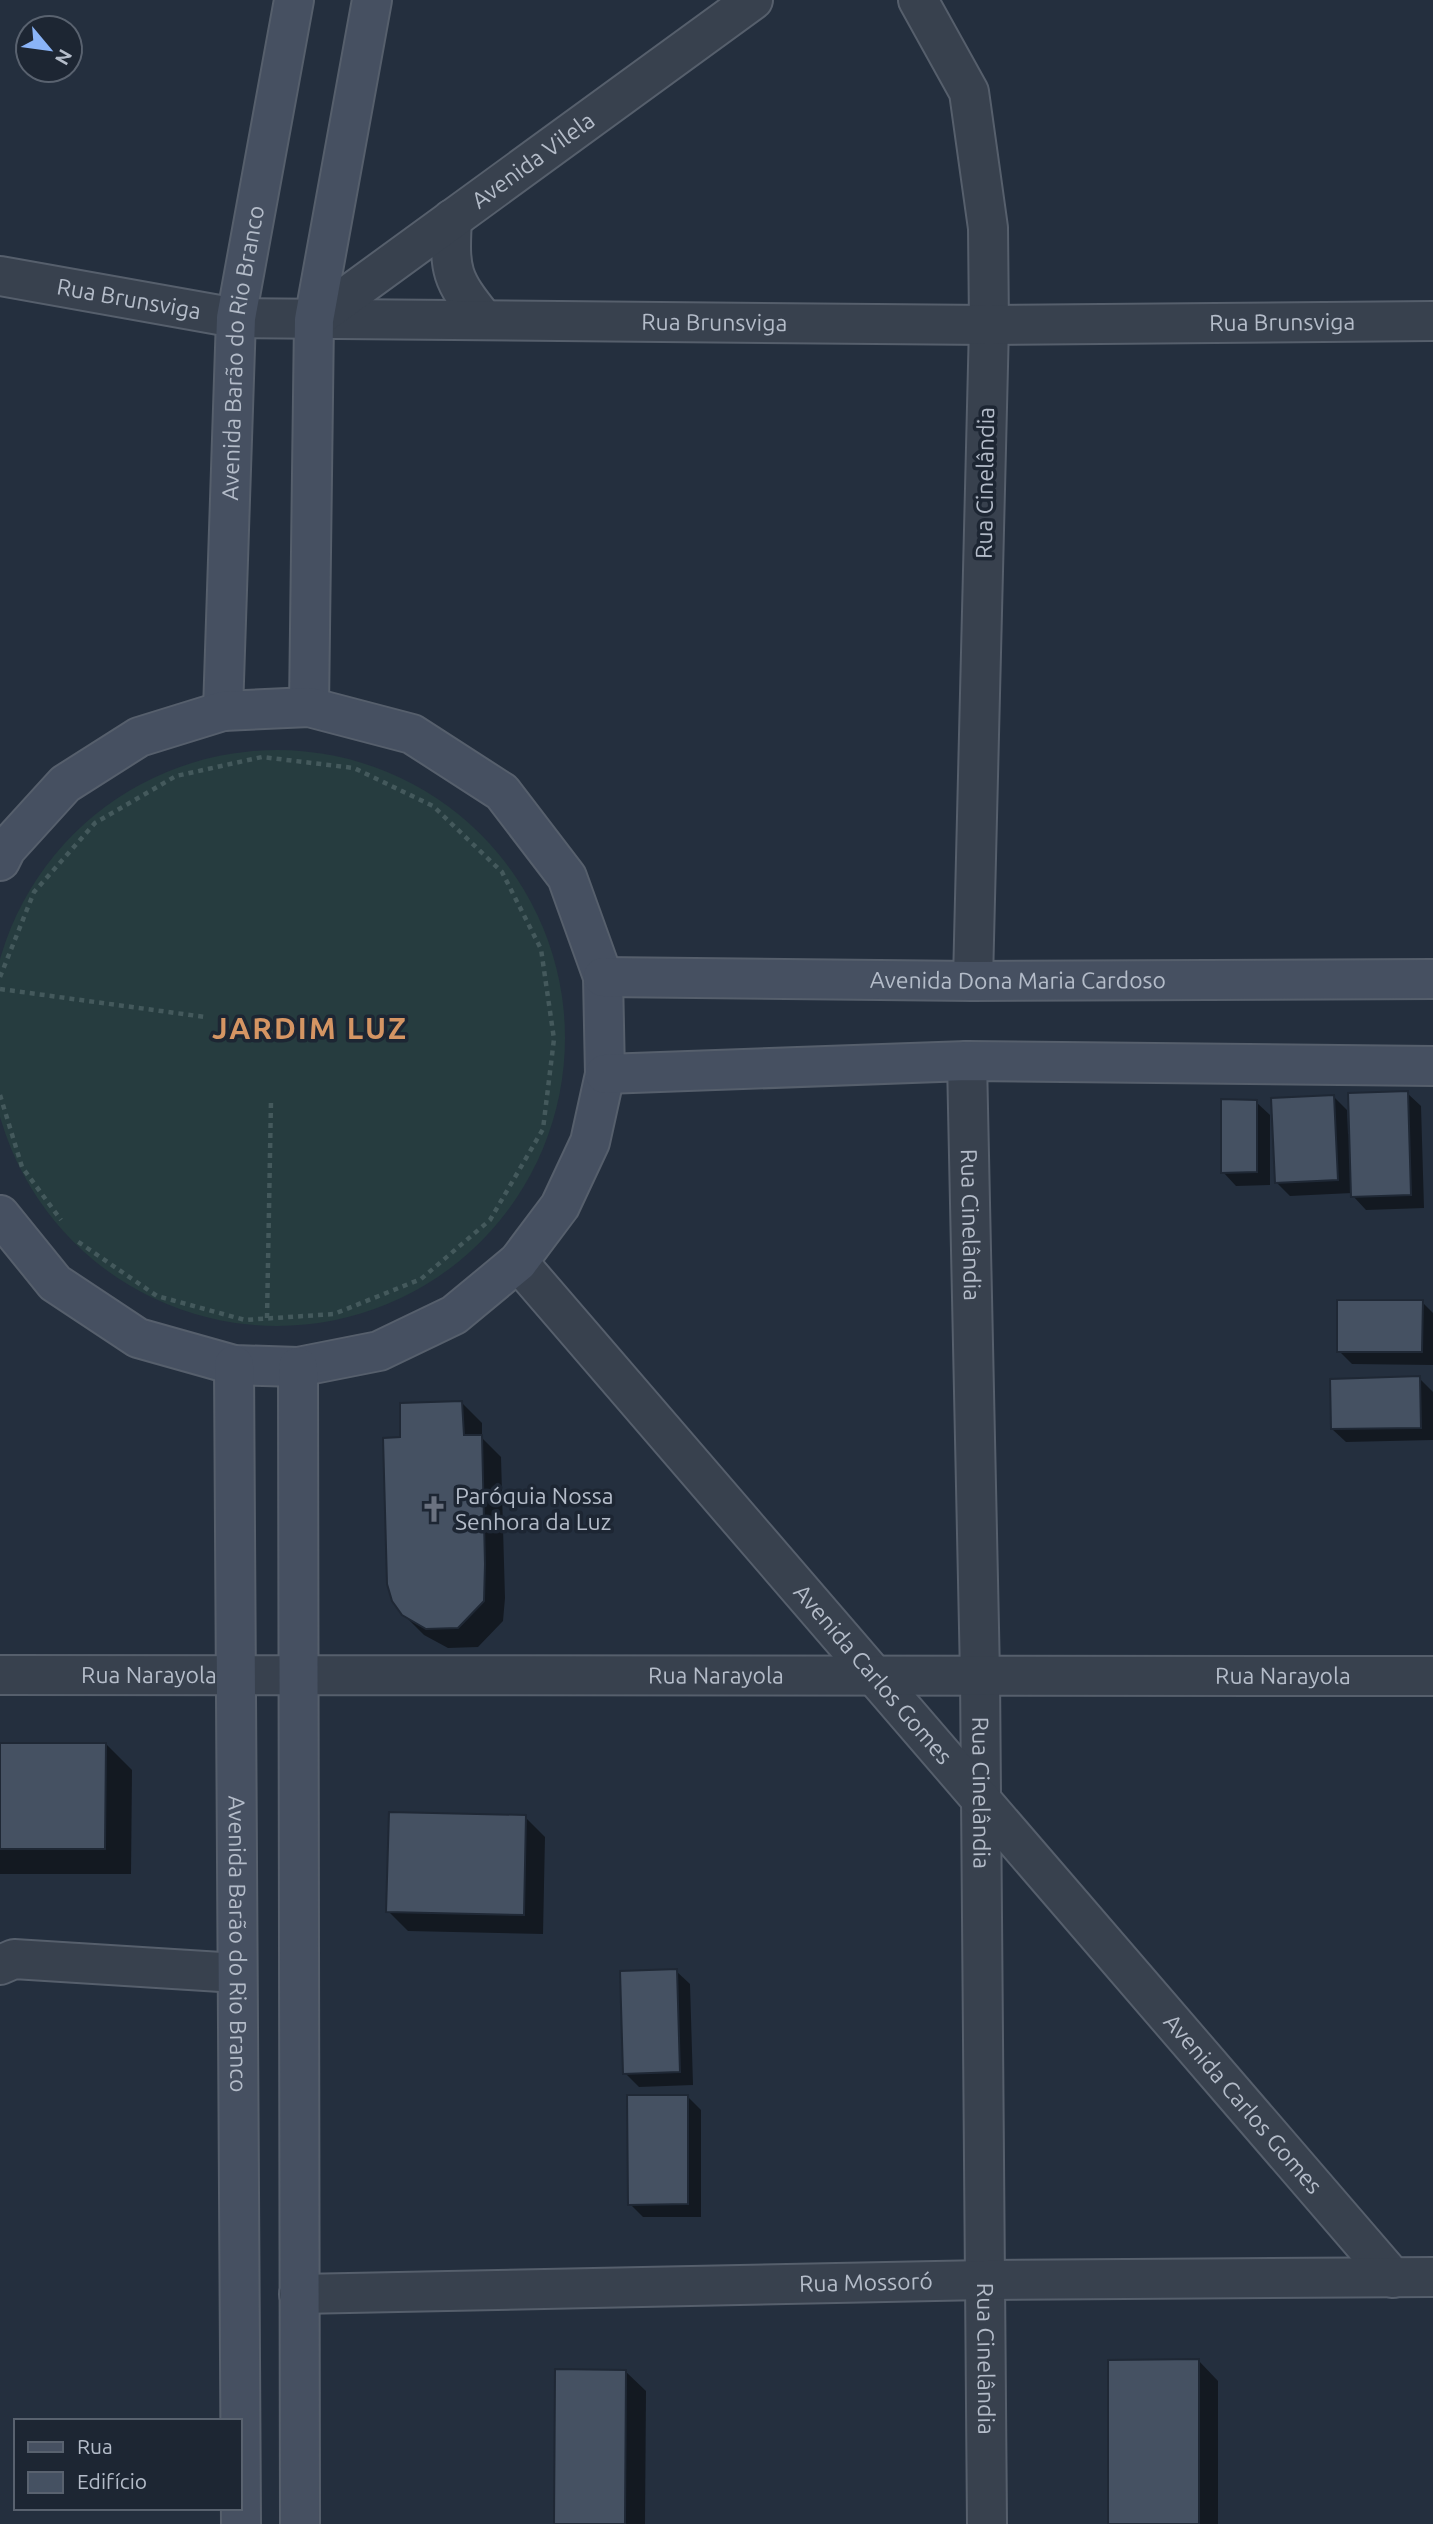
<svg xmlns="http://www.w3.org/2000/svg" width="1433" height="2524" font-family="Ubuntu,sans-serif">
<rect width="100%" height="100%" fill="#242f3e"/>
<!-- green -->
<circle fill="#263c3f" cx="277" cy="1038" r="288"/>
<!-- shadow -->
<g fill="#0007">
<path d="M 1407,1093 L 1421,1106 L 1424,1208 L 1366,1210 L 1353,1196 L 1352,1193 L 1290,1196 L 1276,1182 L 1333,1096 L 1347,1110 L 1348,1134 L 1351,1134 Z"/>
<path d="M 1256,1102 L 1270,1115 L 1270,1185 L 1236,1186 L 1223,1172 Z"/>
<path d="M 1422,1302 L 1433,1313 L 1433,1365 L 1352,1364 L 1339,1351 Z"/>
<path d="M 1419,1378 L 1433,1392 L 1433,1440 L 1346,1442 L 1332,1429 Z"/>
<path d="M 462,1403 L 482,1423 L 482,1438 L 501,1457 L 505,1598 L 503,1621 L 478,1647 L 448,1648 L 424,1635 L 403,1614 L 402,1439 Z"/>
<path d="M 106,1744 L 132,1770 L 131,1874 L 0,1874 L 0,1745 Z"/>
<path d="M 525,1817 L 545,1837 L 543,1934 L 408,1931 L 388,1911 Z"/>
<path d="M 676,1971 L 690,1984 L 693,2085 L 639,2087 L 625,2073 Z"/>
<path d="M 687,2096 L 701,2110 L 701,2217 L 643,2217 L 630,2204 Z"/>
<path d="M 1198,2360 L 1218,2381 L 1218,2524 L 1110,2524 Z"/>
<path d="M 625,2371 L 646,2391 L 645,2524 L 555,2524 Z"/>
</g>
<!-- building -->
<g fill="#455162" stroke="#1f2835" stroke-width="2">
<path d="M 1408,1091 L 1411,1195 L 1351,1197 L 1348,1093 Z"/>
<path d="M 1334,1095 L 1338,1180 L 1275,1183 L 1271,1098 Z"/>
<path d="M 1221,1099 L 1257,1100 L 1257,1172 L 1221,1173 Z"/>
<path d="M 1337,1300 L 1423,1300 L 1422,1352 L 1337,1352 Z"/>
<path d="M 1420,1376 L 1421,1428 L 1331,1429 L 1330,1379 Z"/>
<path d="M 462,1401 L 464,1435 L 482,1435 L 485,1564 L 484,1601 L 458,1628 L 426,1629 L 402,1615 L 392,1601 L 387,1584 L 383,1438 L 400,1437 L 400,1403 Z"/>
<path d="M 0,1743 L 106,1743 L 105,1849 L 0,1849 Z"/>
<path d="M 389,1812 L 526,1815 L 524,1915 L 386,1912 Z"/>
<path d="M 677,1969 L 680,2072 L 623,2074 L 620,1971 Z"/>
<path d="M 627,2095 L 688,2095 L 688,2204 L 628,2205 Z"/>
<path d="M 1199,2359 L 1199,2524 L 1108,2524 L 1108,2360 Z"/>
<path d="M 555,2369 L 626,2370 L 625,2524 L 554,2524 Z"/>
</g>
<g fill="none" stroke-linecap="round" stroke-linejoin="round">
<defs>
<g id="street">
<path d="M 918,0 L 969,92 L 988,228 L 989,325 L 973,981"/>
<path d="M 452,219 C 449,272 451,279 484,320"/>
<path id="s1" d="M 0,276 L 236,318 L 989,325 L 1433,321"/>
<path id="s2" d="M 314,320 L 753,0"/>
<path id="s3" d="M 967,1061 L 980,1675 L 987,2524"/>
<path id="s4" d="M 518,1262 L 1393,2278"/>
<path id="s5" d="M 0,1675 L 1433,1676"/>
<path d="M 0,1965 L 14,1959 L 237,1973"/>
<path id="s6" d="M 299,2294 L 985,2280 L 1433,2277"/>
</g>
<g id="secondary">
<path d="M 309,707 L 314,320 L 372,0"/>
<path id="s7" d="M 223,711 L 236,318 L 294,0"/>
<path d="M 0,861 L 6,849 L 65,784 L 139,737 L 223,711 L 309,707 L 412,734 L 502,792 L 567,877 L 603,977 L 605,1074 L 590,1142 L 560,1206 L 518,1262 L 454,1315 L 379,1351 L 298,1367 L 234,1365 L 138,1338 L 55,1283 L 0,1215"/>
<path id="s8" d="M 603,977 L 973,981 L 1433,979"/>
<path d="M 605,1074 L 967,1061 L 1433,1066"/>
<path id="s9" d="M 234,1365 L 241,2524"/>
<path d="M 298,1367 L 300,2524"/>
</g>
</defs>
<!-- street casing -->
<use href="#street" stroke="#565f6c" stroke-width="42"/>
<!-- secondary casing -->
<use href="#secondary" stroke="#565f6c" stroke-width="42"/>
<!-- path -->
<g stroke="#44595c" stroke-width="4.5" stroke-dasharray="5 5" stroke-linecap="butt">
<path d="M 0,977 L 34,892 L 95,823 L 176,776 L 262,757 L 354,768 L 433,806 L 502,872 L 541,949 L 554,1039 L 543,1129 L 490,1220 L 421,1279 L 334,1314 L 245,1320 L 157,1296 L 77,1241"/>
<path d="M 0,989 L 205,1017"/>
<path d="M 0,1095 L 22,1167 L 61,1220"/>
<path d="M 267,1318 L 271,1100"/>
</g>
<!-- street -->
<use href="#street" stroke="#38414e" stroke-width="38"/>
<!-- secondary -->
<use href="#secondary" stroke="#465061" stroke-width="38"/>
</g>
<!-- icons -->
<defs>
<symbol id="church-bare" viewBox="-9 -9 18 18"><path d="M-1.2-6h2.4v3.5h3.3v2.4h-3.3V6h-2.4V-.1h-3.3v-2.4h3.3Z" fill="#6b7280" stroke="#1d2633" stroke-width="2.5" paint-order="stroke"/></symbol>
</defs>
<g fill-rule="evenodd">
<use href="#church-bare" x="415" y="1490" width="38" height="38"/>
</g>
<g text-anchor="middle" stroke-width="7" stroke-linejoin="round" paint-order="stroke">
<!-- street labels -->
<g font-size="23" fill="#b4bcc9" stroke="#1d2633">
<text dy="8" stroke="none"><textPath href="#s2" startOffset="271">Avenida Vilela</textPath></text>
<text dy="8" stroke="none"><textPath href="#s1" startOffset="131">Rua Brunsviga</textPath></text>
<text dy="8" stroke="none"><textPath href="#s1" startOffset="718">Rua Brunsviga</textPath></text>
<text dy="8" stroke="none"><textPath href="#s1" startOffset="1286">Rua Brunsviga</textPath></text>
<text dy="8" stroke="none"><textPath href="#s7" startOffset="359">Avenida Barão do Rio Branco</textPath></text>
<text transform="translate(985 483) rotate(-89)" y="8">Rua Cinelândia</text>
<text dy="8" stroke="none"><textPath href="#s8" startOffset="415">Avenida Dona Maria Cardoso</textPath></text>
<text dy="8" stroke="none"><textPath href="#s3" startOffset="164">Rua Cinelândia</textPath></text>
<text dy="8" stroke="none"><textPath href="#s5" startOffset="149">Rua Narayola</textPath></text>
<text dy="8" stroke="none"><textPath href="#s5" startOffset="716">Rua Narayola</textPath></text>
<text dy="8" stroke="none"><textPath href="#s4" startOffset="544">Avenida Carlos Gomes</textPath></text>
<text dy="8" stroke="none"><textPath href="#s5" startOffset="1283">Rua Narayola</textPath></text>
<text dy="8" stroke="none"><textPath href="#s3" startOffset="732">Rua Cinelândia</textPath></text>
<text dy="8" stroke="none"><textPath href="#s9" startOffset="579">Avenida Barão do Rio Branco</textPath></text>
<text dy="8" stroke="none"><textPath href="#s4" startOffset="1111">Avenida Carlos Gomes</textPath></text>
<text dy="8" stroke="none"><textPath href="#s6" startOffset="567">Rua Mossoró</textPath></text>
<text dy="8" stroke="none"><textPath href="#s3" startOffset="1298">Rua Cinelândia</textPath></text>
</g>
<!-- poi labels -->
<g font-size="23" fill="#b4bcc9" stroke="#1d2633" text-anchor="start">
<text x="455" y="1504">Paróquia Nossa<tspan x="455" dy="26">Senhora da Luz</tspan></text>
</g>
<!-- district labels -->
<g font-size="30" font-weight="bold" letter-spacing="2" fill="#d59563" stroke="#1d2633">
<text x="310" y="1039">JARDIM LUZ</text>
</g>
</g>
<!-- legend -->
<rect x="14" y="2419" width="228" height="91" fill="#1d2633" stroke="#59626f" stroke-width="2"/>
<rect x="28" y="2442" width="35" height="10" fill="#465061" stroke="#59626f" stroke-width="2"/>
<text x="77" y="2454" font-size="21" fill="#b4bcc9">Rua</text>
<rect x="28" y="2472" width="35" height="21" fill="#455162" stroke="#59626f" stroke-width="2"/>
<text x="77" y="2489" font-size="21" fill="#b4bcc9">Edifício</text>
<!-- north arrow -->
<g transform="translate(49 49) rotate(119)"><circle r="33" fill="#1d2633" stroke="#59626f" stroke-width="2"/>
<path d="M0-5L12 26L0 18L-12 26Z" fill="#8ab4f8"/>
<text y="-10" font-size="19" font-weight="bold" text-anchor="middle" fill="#b4bcc9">N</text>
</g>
</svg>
